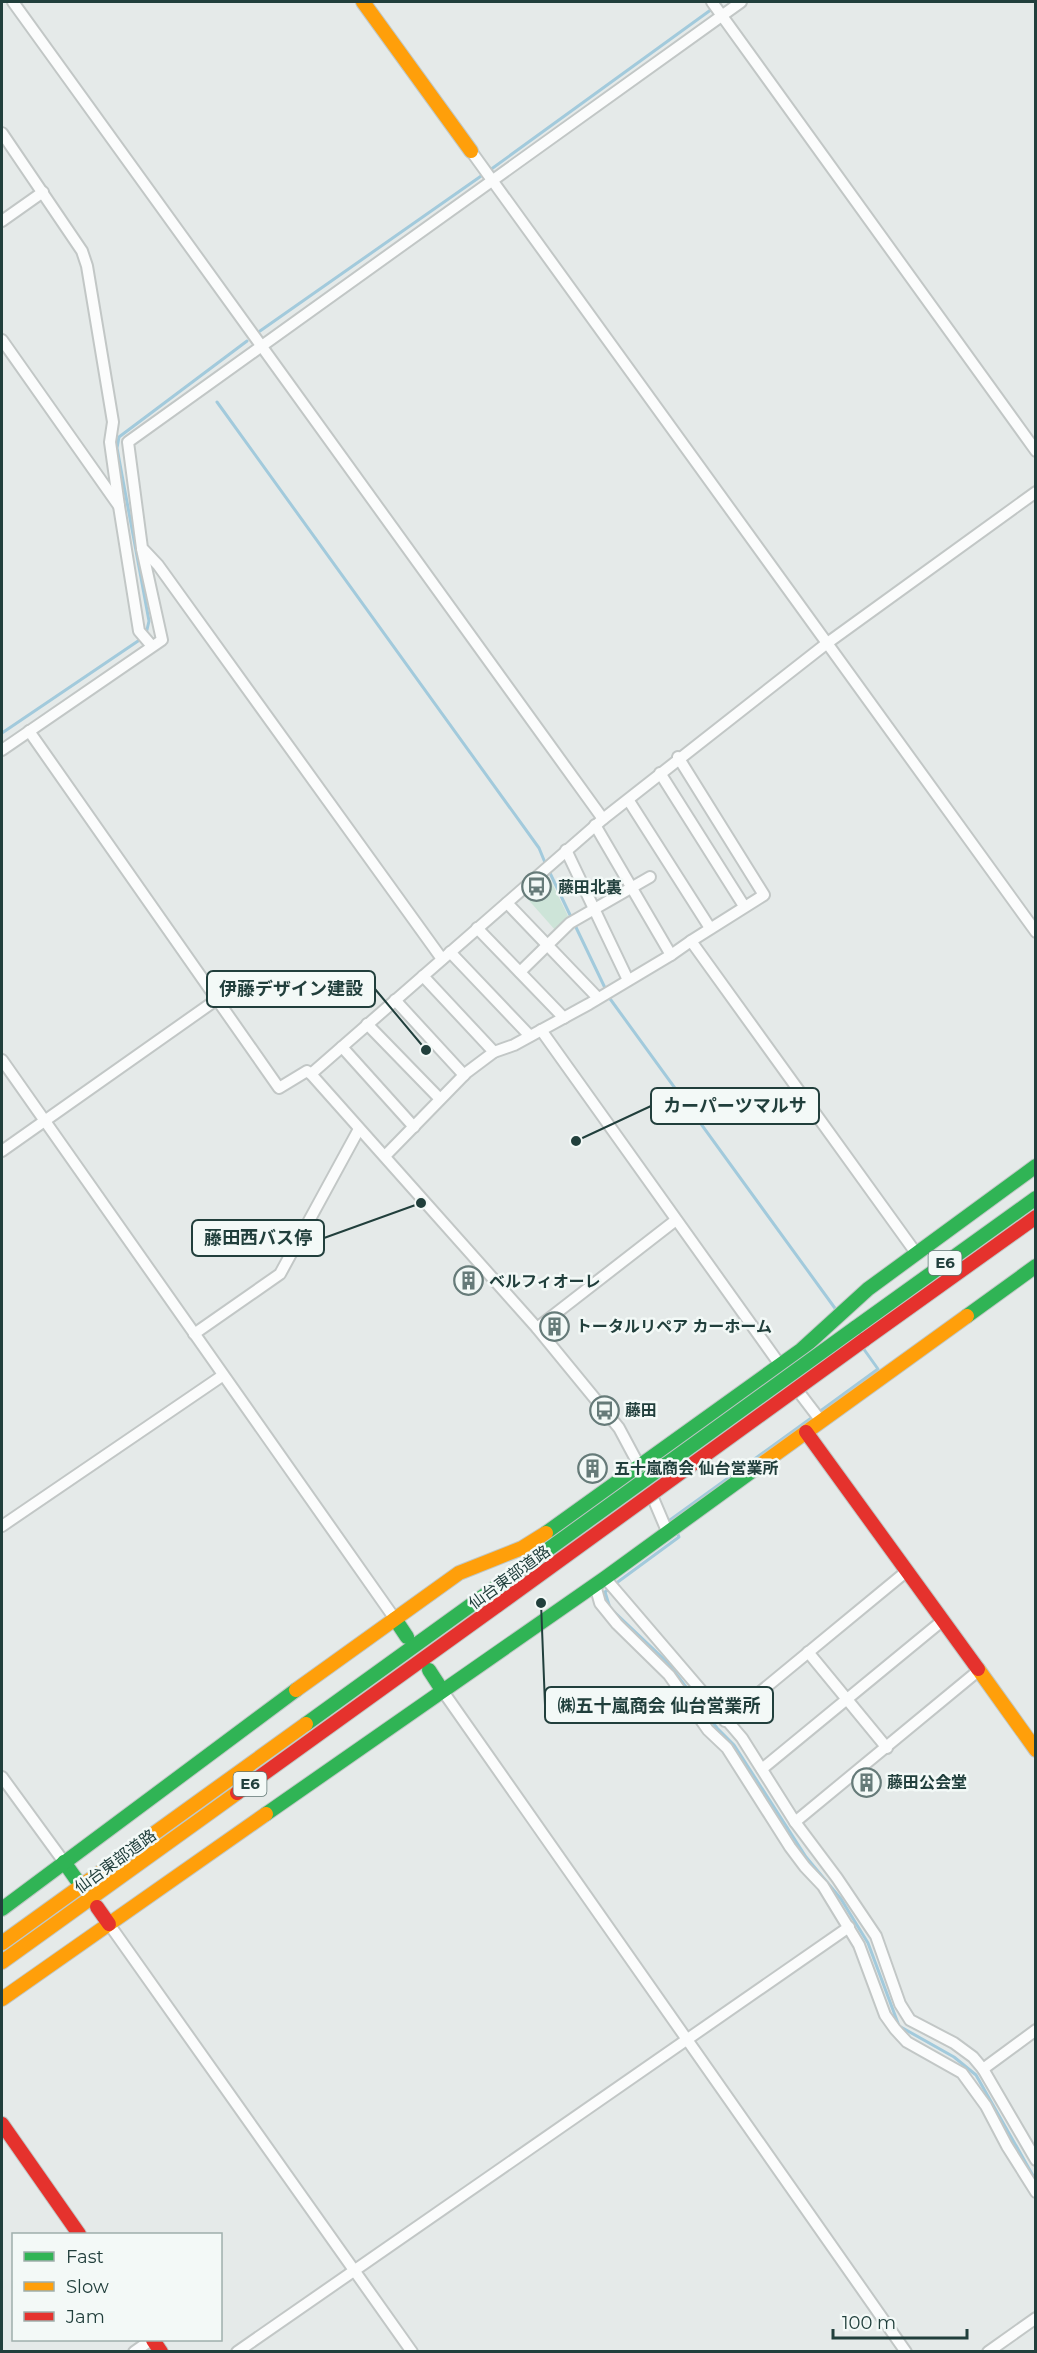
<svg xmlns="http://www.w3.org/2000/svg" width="1037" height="2353" font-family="Montserrat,'Noto Sans JP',sans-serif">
<rect width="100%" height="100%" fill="#e5eae9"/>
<!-- green -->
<path fill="#cde4d8" d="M 549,877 L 569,918 L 556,931 L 525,896 Z"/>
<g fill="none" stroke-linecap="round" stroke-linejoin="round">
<!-- stream -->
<g stroke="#a2cadc" stroke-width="3">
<path d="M 490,170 L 712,9"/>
<path d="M 260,331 L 484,174"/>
<path d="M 217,402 L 539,848 L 546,865"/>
<path d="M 146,634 L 149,621 L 117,448 L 119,437 L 247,341"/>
<path d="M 2,733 L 141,639"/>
<path d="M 549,871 L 606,990"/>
<path d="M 608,996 L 837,1311"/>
<path d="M 819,1412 L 878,1369 L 863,1348"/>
<path d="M 670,1520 L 814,1416"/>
<path d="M 615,1584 L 679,1537 L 677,1532"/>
<path d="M 610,1588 L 605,1592 L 610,1608 L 667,1662 L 717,1728 L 734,1745 L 806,1857 L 841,1899 L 868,1943 L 899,2026 L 954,2057 L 976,2075 L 1036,2181"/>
</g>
<defs>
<g id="street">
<path d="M 13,2 L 603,819"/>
<path d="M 712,2 L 1036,451"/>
<path d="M 2,133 L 82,251 L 87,266 L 113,422 L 110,442 L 119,506"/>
<path d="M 471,151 L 1036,932"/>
<path d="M 2,221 L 43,192"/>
<path d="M 2,340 L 119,506 L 139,631 L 151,645"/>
<path d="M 29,731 L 279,1088 L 307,1071 L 311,1074"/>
<path d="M 2,750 L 162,640 L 142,549"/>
<path d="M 678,757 L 764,895 L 691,941"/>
<path d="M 660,773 L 744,906"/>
<path d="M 629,801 L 710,928"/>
<path d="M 595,825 L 671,955 L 691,941 L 916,1253"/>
<path d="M 566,850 L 628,980"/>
<path d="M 507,903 L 598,998"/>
<path d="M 477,928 L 564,1018"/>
<path d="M 450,952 L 530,1036"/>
<path d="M 442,959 L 158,565 L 142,548 L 128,442 L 741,2"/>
<path d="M 520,972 L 570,923 L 650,877"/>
<path d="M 423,976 L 494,1052"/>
<path d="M 395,1000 L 464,1075"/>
<path d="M 367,1024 L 440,1099"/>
<path d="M 541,1030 L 783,1369"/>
<path d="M 342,1047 L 414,1127"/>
<path d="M 2,1060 L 395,1619"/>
<path d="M 2,1151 L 216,1000"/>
<path d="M 385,1156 L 466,1073 L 494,1052 L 514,1045 L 589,1004 L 671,955"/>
<path d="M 537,1328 L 676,1220"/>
<path d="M 194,1334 L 280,1274 L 359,1129"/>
<path d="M 795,1387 L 821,1421"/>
<path d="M 642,1471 L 619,1428 L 537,1328 L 311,1074 L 603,819 L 826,644 L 1036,492"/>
<path d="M 650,1491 L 667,1531"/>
<path d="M 2,1526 L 222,1376"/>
<path d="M 605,1578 L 742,1738 L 795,1822 L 978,1671"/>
<path d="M 595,1585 L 600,1603 L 617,1624 L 669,1675 L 708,1730 L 727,1748 L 790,1847 L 805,1867 L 823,1886 L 859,1945 L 885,2015 L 895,2029 L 907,2042 L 962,2073 L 986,2106 L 1007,2146 L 1036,2192"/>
<path d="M 808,1652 L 887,1748"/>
<path d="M 442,1690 L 906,2352"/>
<path d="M 725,1721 L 907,1571"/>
<path d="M 762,1769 L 942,1621"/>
<path d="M 2,1777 L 64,1862"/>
<path d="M 795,1822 L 837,1878 L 876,1936 L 900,2004 L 910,2020 L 954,2043 L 973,2057 L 983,2069 L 1036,2160"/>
<path d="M 109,1924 L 412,2352"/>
<path d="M 983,2069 L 1036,2030"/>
<path d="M 134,2352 L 151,2340"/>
<path d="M 237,2352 L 849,1927"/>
<path d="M 988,2352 L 1036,2318"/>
</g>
<g id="fast">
<path d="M 967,1316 L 1036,1266"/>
<path d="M 855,1328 L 1036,1198"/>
<path d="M 546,1533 L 801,1350 L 868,1289 L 1036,1166"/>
<path d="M 395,1619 L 407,1637"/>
<path d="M 429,1670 L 442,1690"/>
<path d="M 306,1724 L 489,1592"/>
<path d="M 266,1814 L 605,1578 L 759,1466"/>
<path d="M 64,1862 L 76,1879"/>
<path d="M 2,1909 L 296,1690"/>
</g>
<g id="slow">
<path d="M 363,2 L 471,151"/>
<path d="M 759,1466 L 967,1316"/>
<path d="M 978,1669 L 1036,1750"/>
<path d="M 296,1690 L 459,1573 L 522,1548 L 546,1533"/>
<path d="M 2,1943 L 306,1724"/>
<path d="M 2,1962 L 237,1793"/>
<path d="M 2,1999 L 266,1814"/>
</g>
<g id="jam">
<path d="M 864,1340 L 1036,1217"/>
<path d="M 806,1432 L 978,1669"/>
<path d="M 237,1793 L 498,1605"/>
<path d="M 97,1907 L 109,1924"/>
<path d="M 2,2124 L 79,2234"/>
<path d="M 153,2340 L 161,2352"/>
</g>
</defs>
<!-- street casing -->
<use href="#street" stroke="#c2c7c6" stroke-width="14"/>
<!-- fast casing -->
<use href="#fast" stroke="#c0c8c6" stroke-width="16"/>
<!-- slow casing -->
<use href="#slow" stroke="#c0c8c6" stroke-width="16"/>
<!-- jam casing -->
<use href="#jam" stroke="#c0c8c6" stroke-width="16"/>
<!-- street -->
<use href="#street" stroke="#fbfcfc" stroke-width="10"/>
<!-- fast -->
<use href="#fast" stroke="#30b455" stroke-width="14"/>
<!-- slow -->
<use href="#slow" stroke="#ff9f0a" stroke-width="14"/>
<!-- jam -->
<use href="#jam" stroke="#e5322d" stroke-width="14"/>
<defs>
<path id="fast-bridge" d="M 489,1592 L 855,1328"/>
<path id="jam-bridge" d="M 498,1605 L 864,1340"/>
</defs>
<!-- fast-bridge casing -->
<use href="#fast-bridge" stroke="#bcc6c5" stroke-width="16" stroke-linecap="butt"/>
<!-- jam-bridge casing -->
<use href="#jam-bridge" stroke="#bcc6c5" stroke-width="16" stroke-linecap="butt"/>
<!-- fast-bridge -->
<use href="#fast-bridge" stroke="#30b455" stroke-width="14"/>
<!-- jam-bridge -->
<use href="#jam-bridge" stroke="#e5322d" stroke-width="14"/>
</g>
<!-- icons -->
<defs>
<symbol id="bus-ring" viewBox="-11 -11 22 22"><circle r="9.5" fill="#f3f9f7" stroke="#667b79" stroke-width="1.5"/><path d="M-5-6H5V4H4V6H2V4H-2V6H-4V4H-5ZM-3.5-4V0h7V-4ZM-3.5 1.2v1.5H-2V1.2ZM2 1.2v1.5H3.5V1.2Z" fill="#667b79"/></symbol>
<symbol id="building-ring" viewBox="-11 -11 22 22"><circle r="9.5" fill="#f3f9f7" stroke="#667b79" stroke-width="1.5"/><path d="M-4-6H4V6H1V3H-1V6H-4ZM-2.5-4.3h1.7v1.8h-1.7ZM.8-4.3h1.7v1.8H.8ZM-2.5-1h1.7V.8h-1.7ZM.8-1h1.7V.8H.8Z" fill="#667b79"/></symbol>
</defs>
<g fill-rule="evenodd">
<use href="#bus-ring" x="520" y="870" width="33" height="33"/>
<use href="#building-ring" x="452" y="1264" width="33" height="33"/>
<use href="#building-ring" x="538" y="1310" width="33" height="33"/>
<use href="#bus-ring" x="588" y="1394" width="33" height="33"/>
<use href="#building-ring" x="576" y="1452" width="33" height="33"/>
<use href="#building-ring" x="850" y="1766" width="33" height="33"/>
</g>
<g text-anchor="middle" stroke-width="5" stroke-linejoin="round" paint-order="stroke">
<!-- shield labels -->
<g fill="#f3f9f7" stroke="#607774" stroke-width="1.5">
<rect x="928.5" y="1251" width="33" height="24" rx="4.5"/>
<rect x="233.5" y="1772" width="33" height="24" rx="4.5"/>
</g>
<g font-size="15" font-weight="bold" fill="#213f3c">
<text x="945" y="1268">E6</text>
<text x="250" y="1789">E6</text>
</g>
<!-- poi labels -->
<g font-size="16" font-weight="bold" fill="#213f3c" stroke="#f3f9f7" text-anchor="start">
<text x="558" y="893">藤田北裏</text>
<text x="489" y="1287">ベルフィオーレ</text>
<text x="576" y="1332">トータルリペア カーホーム</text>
<text x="625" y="1416">藤田</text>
<text x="614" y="1474">五十嵐商会 仙台営業所</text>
<text x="887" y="1788">藤田公会堂</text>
</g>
<!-- street labels -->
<g font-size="16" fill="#213f3c" stroke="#f3f9f7">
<text transform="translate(509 1577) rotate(-36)" y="6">仙台東部道路</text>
<text transform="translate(115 1861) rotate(-36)" y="6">仙台東部道路</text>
</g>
</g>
<!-- callouts -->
<path fill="none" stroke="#213f3c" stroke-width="2" d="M426 1050L375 989M576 1141L651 1106M421 1203L324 1238M541 1603L545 1705"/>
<g fill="#213f3c" stroke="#f3f9f7" stroke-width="2">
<circle cx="426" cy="1050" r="6"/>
<circle cx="576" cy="1141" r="6"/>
<circle cx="421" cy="1203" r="6"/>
<circle cx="541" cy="1603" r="6"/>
</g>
<g fill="#f3f9f7" stroke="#213f3c" stroke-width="2">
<rect x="207" y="971" width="168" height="36" rx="6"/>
<rect x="651" y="1088" width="168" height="36" rx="6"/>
<rect x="192" y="1220" width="132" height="36" rx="6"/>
<rect x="545" y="1687" width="228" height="36" rx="6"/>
</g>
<g font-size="18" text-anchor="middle" font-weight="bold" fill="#213f3c">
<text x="291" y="995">伊藤デザイン建設</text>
<text x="735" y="1112">カーパーツマルサ</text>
<text x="258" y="1244">藤田西バス停</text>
<text x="659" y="1712">㈱五十嵐商会 仙台営業所</text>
</g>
<!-- border -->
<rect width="1037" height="2353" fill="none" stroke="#213f3c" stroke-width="6"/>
<!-- legend -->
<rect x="12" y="2233" width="210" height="108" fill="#f3f9f7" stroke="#9fafac" stroke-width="1.5"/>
<rect x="24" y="2252" width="30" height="9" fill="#30b455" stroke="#9fafac" stroke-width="1.5"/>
<text x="66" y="2263" font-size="18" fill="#213f3c">Fast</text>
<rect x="24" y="2282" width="30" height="9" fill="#ff9f0a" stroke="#9fafac" stroke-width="1.5"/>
<text x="66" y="2293" font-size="18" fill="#213f3c">Slow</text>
<rect x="24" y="2312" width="30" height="9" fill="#e5322d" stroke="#9fafac" stroke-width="1.5"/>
<text x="66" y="2323" font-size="18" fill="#213f3c">Jam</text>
<!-- scale -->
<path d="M833 2329v9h134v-9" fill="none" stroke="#213f3c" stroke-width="3"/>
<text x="842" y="2329" font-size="18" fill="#213f3c" stroke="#f3f9f7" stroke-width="4.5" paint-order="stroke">100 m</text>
</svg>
